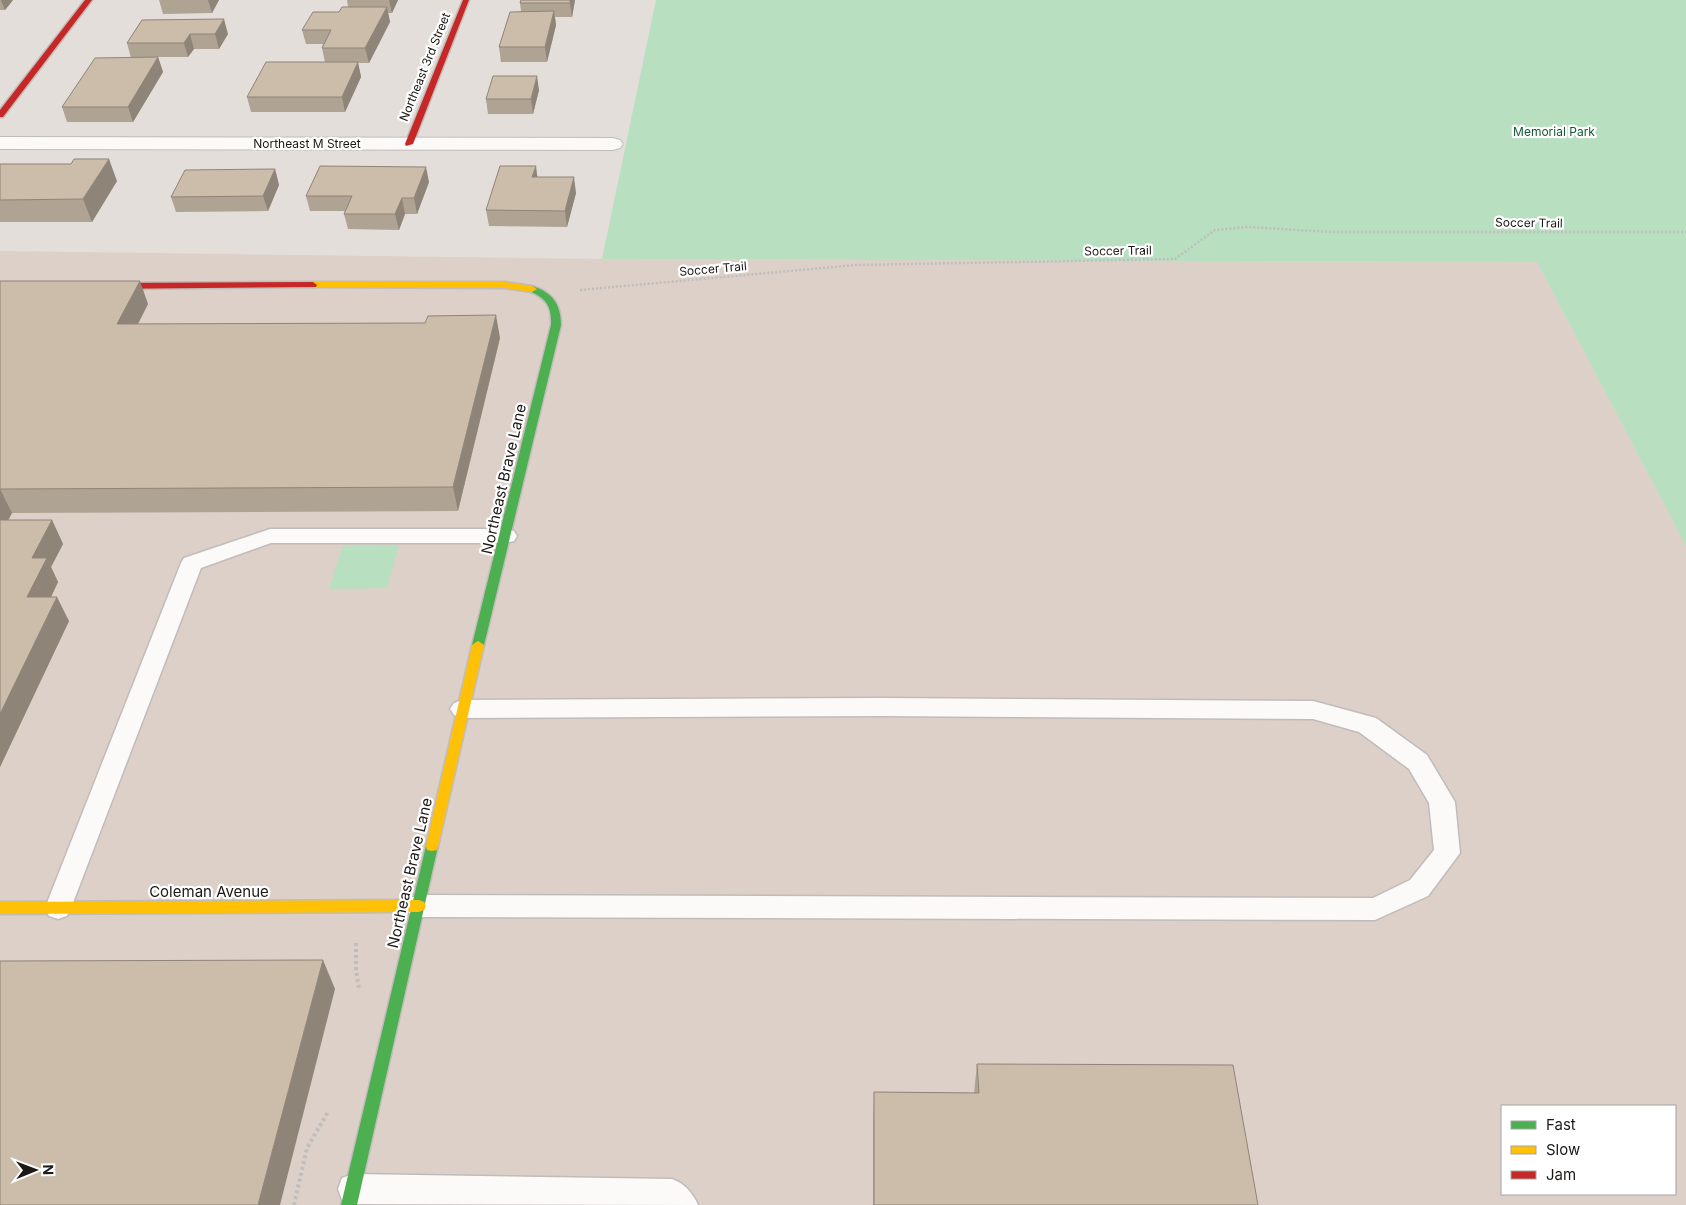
<svg xmlns="http://www.w3.org/2000/svg" width="1686" height="1205" font-family="Inter,sans-serif">
<rect width="100%" height="100%" fill="#e3ded9"/>
<!-- built -->
<path fill="#dcd0c8" fill-rule="evenodd" d="M 0,251 L 602,259 L 1537,262 L 1686,546 L 1686,1205 L 0,1205 ZM 1502,1106 L 1675,1106 L 1675,1194 L 1502,1194 Z"/>
<!-- green -->
<g fill="#b7dfc0">
<path d="M 656,0 L 1686,0 L 1686,546 L 1537,262 L 602,259 Z"/>
<path d="M 399,545 L 387,588 L 329,589 L 343,546 Z"/>
</g>
<g fill="none" stroke-linecap="round" stroke-linejoin="round">
<defs>
<g id="lane">
<path d="M 270,529 L 506,529 L 514,531 L 517,536 L 514,541 L 506,543 L 271,543 L 201,568 L 71,908 L 67,916 L 58,919 L 49,916 L 45,908 L 181,563 L 184,558 Z"/>
<path d="M 881,698 L 1313,701 L 1376,718 L 1427,755 L 1455,802 L 1460,853 L 1428,896 L 1375,920 L 419,917 L 410,914 L 406,906 L 410,898 L 419,895 L 1373,898 L 1410,880 L 1434,850 L 1429,803 L 1409,769 L 1359,732 L 1313,719 L 881,716 L 462,718 L 454,715 L 450,709 L 454,703 L 462,700 Z"/>
<path d="M 353,1174 L 672,1179 C 685,1184 692,1192 698,1205 L 353,1204 L 342,1200 L 338,1189 L 342,1178 Z"/>
</g>
<path id="street" d="M 0,137 L 613,138 L 620,140 L 623,144 L 620,148 L 613,150 L 0,149 Z"/>
<g id="fast">
<path d="M 532,286 C 552,292 561,304 561,325 L 484,645 L 478,649 L 472,645 L 551,325 C 552,306 546,298 529,291 L 529,287 Z"/>
<path d="M 432,841 L 437,842 L 438,846 L 357,1205 L 341,1205 L 426,846 L 427,842 Z"/>
</g>
<g id="slow">
<path d="M 313,282 L 505,282 L 532,286 L 537,289 L 532,292 L 505,288 L 310,287 L 309,285 Z"/>
<path d="M 478,641 L 484,645 L 438,846 L 437,850 L 432,851 L 427,850 L 426,846 L 472,645 Z"/>
<path d="M 419,900 L 424,902 L 426,906 L 424,910 L 419,912 L 0,914 L 0,902 Z"/>
</g>
<g id="jam">
<path d="M 85,0 L 92,0 L 3,117 L 0,117 L 0,110 Z"/>
<path d="M 463,0 L 469,0 L 413,144 L 406,146 L 405,144 Z"/>
<path d="M 313,282 L 317,285 L 316,287 L 104,289 L 99,286 L 104,283 Z"/>
</g>
</defs>
<!-- lane casing -->
<use href="#lane" stroke="#c1bcb9" stroke-width="3"/>
<!-- street casing -->
<use href="#street" stroke="#c1bcb9" stroke-width="2"/>
<!-- fast casing -->
<use href="#fast" stroke="#c1bcb9" stroke-width="3"/>
<!-- slow casing -->
<use href="#slow" stroke="#c1bcb9" stroke-width="3"/>
<!-- jam casing -->
<use href="#jam" stroke="#c1bcb9" stroke-width="3"/>
<!-- path-far1 -->
<path stroke="#c0bebd" stroke-width="2.5" stroke-dasharray="2 2" stroke-linecap="butt" d="M 580,290 L 856,265 L 1175,259 L 1215,230 L 1248,227 L 1332,232 L 1686,232"/>
<!-- path -->
<g stroke="#c0bebd" stroke-width="4" stroke-dasharray="3 3" stroke-linecap="butt">
<path d="M 356,943 L 356,970 L 359,989"/>
<path d="M 294,1205 L 307,1148 L 328,1112"/>
</g>
<!-- lane -->
<use href="#lane" fill="#fbfaf9" fill-rule="evenodd"/>
<!-- street -->
<use href="#street" fill="#fbfaf9" fill-rule="evenodd"/>
<!-- fast -->
<use href="#fast" fill="#4caf50" fill-rule="evenodd"/>
<!-- slow -->
<use href="#slow" fill="#ffc107" fill-rule="evenodd"/>
<!-- jam -->
<use href="#jam" fill="#c62828" fill-rule="evenodd"/>
</g>
<!-- wall -->
<g fill="#afa393">
<path d="M 0,0 L 13,0 L 5,10 L 0,10 Z"/>
<path d="M 159,0 L 219,0 L 212,13 L 163,14 Z"/>
<path d="M 347,0 L 398,0 L 392,13 L 388,13 L 390,22 L 369,63 L 358,63 L 361,77 L 345,112 L 251,112 L 247,97 L 325,62 L 322,48 L 323,44 L 306,44 L 302,30 L 348,7 Z"/>
<path d="M 575,0 L 572,17 L 555,17 L 556,25 L 547,62 L 501,62 L 499,47 L 521,11 L 520,3 Z"/>
<path d="M 142,20 L 228,34 L 219,49 L 194,49 L 188,57 L 158,57 L 163,72 L 133,122 L 67,122 L 62,107 L 131,58 L 127,43 Z"/>
<path d="M 539,90 L 533,114 L 488,114 L 486,99 Z"/>
<path d="M 0,164 L 117,181 L 92,222 L 0,222 Z"/>
<path d="M 275,169 L 279,185 L 268,211 L 176,212 L 171,197 Z"/>
<path d="M 537,177 L 576,193 L 567,227 L 489,226 L 486,210 Z"/>
<path d="M 429,182 L 417,214 L 405,214 L 399,230 L 348,229 L 344,214 L 345,211 L 310,211 L 306,196 Z"/>
<path d="M 0,281 L 148,304 L 138,324 L 500,338 L 458,511 L 12,513 L 8,520 L 52,520 L 63,544 L 51,567 L 58,582 L 51,597 L 69,621 L 0,767 Z"/>
<path d="M 977,1064 L 1258,1205 L 873,1205 L 873,1119 L 874,1092 L 974,1093 Z"/>
</g>
<!-- shaded-wall -->
<g fill="#8f8478">
<path d="M 1,0 L 13,0 L 5,10 Z"/>
<path d="M 208,0 L 219,0 L 212,13 Z"/>
<path d="M 389,0 L 398,0 L 392,13 Z"/>
<path d="M 570,0 L 575,0 L 572,17 L 570,3 Z"/>
<path d="M 387,7 L 390,22 L 369,63 L 365,48 Z"/>
<path d="M 554,11 L 556,25 L 547,62 L 545,47 Z"/>
<path d="M 224,19 L 228,34 L 219,49 L 215,34 Z"/>
<path d="M 190,34 L 194,49 L 188,57 L 184,43 Z"/>
<path d="M 158,57 L 163,72 L 133,122 L 128,107 Z"/>
<path d="M 358,62 L 361,77 L 345,112 L 342,97 Z"/>
<path d="M 537,76 L 539,90 L 533,114 L 531,99 Z"/>
<path d="M 109,159 L 117,181 L 92,222 L 83,199 Z"/>
<path d="M 536,166 L 538,182 L 532,177 Z"/>
<path d="M 426,167 L 429,182 L 417,214 L 414,198 Z"/>
<path d="M 275,169 L 279,185 L 268,211 L 263,196 Z"/>
<path d="M 574,177 L 576,193 L 567,227 L 565,211 Z"/>
<path d="M 402,198 L 405,214 L 399,230 L 395,214 Z"/>
<path d="M 140,281 L 148,304 L 126,347 L 117,324 Z"/>
<path d="M 496,315 L 500,338 L 458,511 L 453,487 Z"/>
<path d="M 0,489 L 12,513 L 0,536 Z"/>
<path d="M 52,520 L 63,544 L 51,567 L 58,582 L 40,620 L 27,597 L 32,558 Z"/>
<path d="M 57,597 L 69,621 L 0,767 L 0,714 Z"/>
<path d="M 323,960 L 335,989 L 280,1205 L 258,1205 Z"/>
</g>
<!-- building -->
<g fill="#ccbdab" stroke="#8f8478">
<path d="M 521,0 L 570,0 L 570,3 L 520,3 Z"/>
<path d="M 342,7 L 387,7 L 365,48 L 322,48 L 331,30 L 302,30 L 313,12 L 339,12 Z"/>
<path d="M 554,11 L 545,47 L 499,47 L 510,12 Z"/>
<path d="M 224,19 L 215,34 L 190,34 L 184,43 L 127,43 L 142,20 Z"/>
<path d="M 158,57 L 128,107 L 62,107 L 95,58 Z"/>
<path d="M 266,62 L 358,62 L 342,97 L 247,97 Z"/>
<path d="M 493,76 L 537,76 L 531,99 L 486,99 Z"/>
<path d="M 74,159 L 109,159 L 83,199 L 0,200 L 0,164 L 71,164 Z"/>
<path d="M 320,166 L 426,167 L 414,198 L 402,198 L 395,214 L 344,214 L 352,196 L 306,196 Z"/>
<path d="M 500,166 L 536,166 L 532,177 L 574,177 L 565,211 L 486,210 Z"/>
<path d="M 275,169 L 263,196 L 171,197 L 185,170 Z"/>
<path d="M 0,281 L 140,281 L 117,324 L 425,323 L 428,316 L 496,315 L 453,487 L 0,489 L 0,490 Z"/>
<path d="M 0,520 L 52,520 L 32,558 L 47,558 L 27,597 L 57,597 L 0,714 Z"/>
<path d="M 323,960 L 258,1205 L 0,1205 L 0,961 Z"/>
<path d="M 977,1064 L 1233,1065 L 1258,1205 L 874,1205 L 874,1092 L 979,1093 Z"/>
</g>
<g text-anchor="middle" stroke-width="4.5" stroke-linejoin="round" paint-order="stroke">
<!-- far-street labels -->
<g font-size="12" fill="#1c1816" stroke="#fff">
<text transform="translate(425 67) rotate(-68)" y="4">Northeast 3rd Street</text>
<text x="307" y="148">Northeast M Street</text>
<text transform="translate(1529 223) rotate(1)" y="4">Soccer Trail</text>
<text transform="translate(1118 251) rotate(-1)" y="4">Soccer Trail</text>
<text transform="translate(713 269) rotate(-5)" y="4">Soccer Trail</text>
</g>
<!-- far-park labels -->
<g font-size="12" fill="#145932" stroke="#fff">
<text x="1554" y="136">Memorial Park</text>
</g>
<!-- street labels -->
<g font-size="15" fill="#1c1816" stroke="#fff">
<text transform="translate(504 479) rotate(-77)" y="5">Northeast Brave Lane</text>
<text transform="translate(410 873) rotate(-77)" y="5">Northeast Brave Lane</text>
<text x="209" y="897">Coleman Avenue</text>
</g>
</g>
<!-- legend -->
<rect x="1501" y="1105" width="175" height="90" fill="#ffffff" stroke="#a4a3a2"/>
<rect x="1511" y="1121" width="25" height="8" fill="#4caf50" stroke="#a4a3a2"/>
<text x="1546" y="1130" font-size="15" fill="#1c1816">Fast</text>
<rect x="1511" y="1146" width="25" height="8" fill="#ffc107" stroke="#a4a3a2"/>
<text x="1546" y="1155" font-size="15" fill="#1c1816">Slow</text>
<rect x="1511" y="1171" width="25" height="8" fill="#c62828" stroke="#a4a3a2"/>
<text x="1546" y="1180" font-size="15" fill="#1c1816">Jam</text>
<!-- north arrow -->
<g transform="translate(35 1170) rotate(89)" stroke="#ffffff" stroke-width="4" paint-order="stroke">
<path d="M0-4L9 19L0 12L-9 19Z" fill="#1c1816"/>
<text y="-8" font-size="14" font-weight="bold" text-anchor="middle" fill="#1c1816">N</text>
</g>
</svg>
